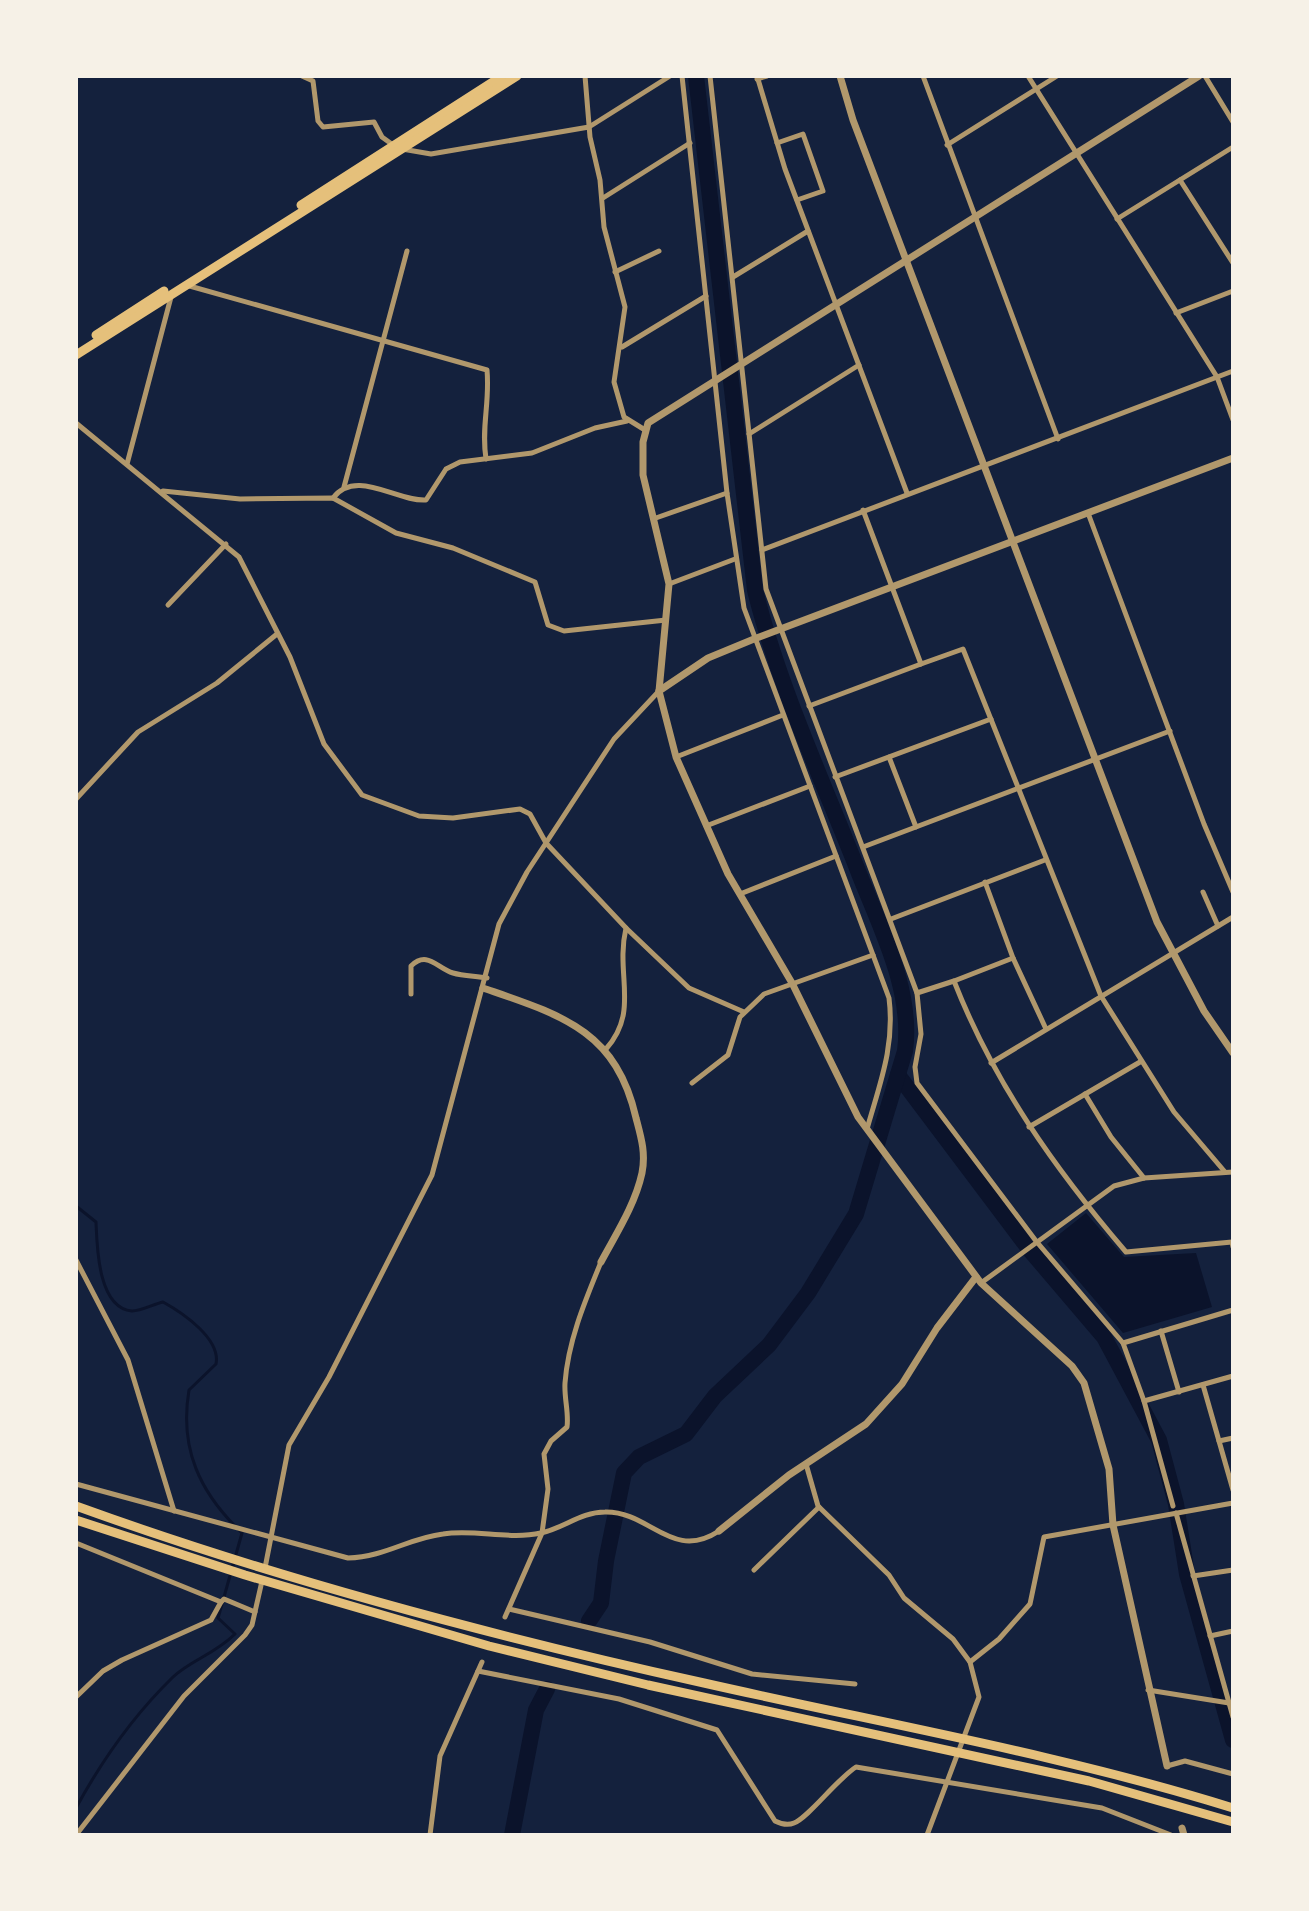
<svg xmlns="http://www.w3.org/2000/svg" width="1309" height="1911" font-family="Raleway,sans-serif">
<rect width="100%" height="100%" fill="#14213d"/>
<!-- water -->
<path fill="#0b132b" d="M 1086,1213 L 1124,1257 L 1196,1253 L 1212,1307 L 1123,1333 L 1047,1244 Z"/>
<g fill="none" stroke-linecap="round" stroke-linejoin="round">
<!-- stream -->
<g stroke="#0b132b" stroke-width="3">
<path d="M 76,1206 L 96,1222 C 97,1247 98,1308 132,1311 C 141,1311 154,1304 163,1302 C 183,1313 221,1339 216,1364 L 189,1390 C 179,1449 200,1493 242,1533 L 224,1597"/>
<path d="M 76,1808 C 101,1762 135,1714 173,1677 C 191,1660 215,1654 235,1634 L 218,1618 L 222,1604"/>
</g>
<!-- river -->
<g stroke="#0b132b" stroke-width="16">
<path d="M 898,1075 L 1029,1249 L 1104,1337 L 1159,1440 L 1176,1504 L 1187,1574 L 1233,1740"/>
<path d="M 589,1621 L 601,1603 L 606,1561 L 624,1473 L 639,1457 L 686,1434 L 715,1396 L 769,1345 L 808,1293 L 856,1214 L 905,1051 C 913,992 882,931 860,876 C 824,783 779,688 755,590 L 696,76"/>
<path d="M 512,1835 L 536,1710 L 547,1689"/>
</g>
<!-- minor -->
<g stroke="#b1986c" stroke-width="5">
<path d="M 302,76 L 313,81 L 318,121 L 323,127 L 374,122 L 382,137 L 393,145"/>
<path d="M 585,76 L 590,137 L 600,180 L 604,227 L 625,307 L 614,382 L 624,417 L 645,430"/>
<path d="M 682,76 L 727,493 L 744,608 L 889,998 C 895,1046 880,1083 867,1129"/>
<path d="M 710,76 L 766,589 L 917,993 L 954,981 C 994,1083 1055,1169 1126,1252 L 1232,1242 L 1233,1247"/>
<path d="M 757,76 L 785,169 L 907,493"/>
<path d="M 923,76 L 1058,439"/>
<path d="M 1028,76 L 1217,377 L 1233,420"/>
<path d="M 1205,76 L 1233,122"/>
<path d="M 757,79 L 767,76"/>
<path d="M 777,143 L 803,134 L 823,191 L 797,200"/>
<path d="M 947,145 L 1057,76"/>
<path d="M 402,149 L 431,154 L 589,127 L 670,76"/>
<path d="M 1180,180 L 1233,263"/>
<path d="M 603,198 L 690,143"/>
<path d="M 1117,219 L 1233,147"/>
<path d="M 615,272 L 659,251"/>
<path d="M 733,277 L 808,231"/>
<path d="M 186,285 L 487,370 C 490,404 481,426 486,459"/>
<path d="M 1176,313 L 1233,291"/>
<path d="M 622,347 L 706,296"/>
<path d="M 76,423 L 239,557 L 290,657 L 324,744 L 362,795 L 419,816 L 453,818 L 520,809 L 530,814 L 546,843 L 626,928 C 615,975 640,1011 606,1049"/>
<path d="M 749,434 L 859,365"/>
<path d="M 127,464 L 171,297"/>
<path d="M 344,487 L 407,251"/>
<path d="M 163,491 L 240,499 L 333,498 L 396,533 L 453,548 L 535,582 L 548,625 L 564,631 L 666,620"/>
<path d="M 333,498 C 356,468 397,502 426,500 L 446,469 L 460,462 L 532,453 L 595,428 L 627,421"/>
<path d="M 863,510 L 921,664 L 963,649 L 1101,996 L 1174,1112 L 1225,1172"/>
<path d="M 1088,513 L 1204,824 L 1233,892"/>
<path d="M 653,519 L 727,493"/>
<path d="M 762,550 L 1233,371"/>
<path d="M 669,584 L 735,559"/>
<path d="M 168,605 L 226,544"/>
<path d="M 809,706 L 921,664"/>
<path d="M 676,757 L 783,715"/>
<path d="M 889,757 L 916,827"/>
<path d="M 835,777 L 991,719"/>
<path d="M 76,799 L 138,732 L 217,683 L 277,634"/>
<path d="M 706,826 L 810,786"/>
<path d="M 863,847 L 1170,731"/>
<path d="M 985,882 L 1013,958 L 1046,1029"/>
<path d="M 1203,892 L 1218,926"/>
<path d="M 740,894 L 836,856"/>
<path d="M 891,919 L 1045,860"/>
<path d="M 626,928 L 689,988 L 744,1012"/>
<path d="M 954,981 L 1013,958"/>
<path d="M 917,993 L 921,1034 L 915,1067 L 917,1083 L 1036,1241 L 1123,1343 L 1144,1401 L 1173,1506"/>
<path d="M 411,994 L 411,966 C 427,950 437,968 453,973 C 463,976 476,976 487,978"/>
<path d="M 991,1063 L 1233,917"/>
<path d="M 692,1083 L 728,1055 L 740,1017 L 764,994 L 873,955"/>
<path d="M 1085,1094 L 1111,1137 L 1144,1178"/>
<path d="M 1029,1127 L 1140,1062"/>
<path d="M 76,1260 L 128,1360 L 174,1511"/>
<path d="M 981,1283 L 1114,1186 L 1144,1178 L 1233,1172"/>
<path d="M 1161,1331 L 1179,1392"/>
<path d="M 1123,1343 L 1233,1310"/>
<path d="M 1203,1385 L 1233,1490"/>
<path d="M 1144,1401 L 1233,1376"/>
<path d="M 1219,1441 L 1233,1438"/>
<path d="M 806,1464 L 818,1506 L 889,1575 L 904,1598 L 953,1639 L 970,1662 L 979,1697 L 927,1835"/>
<path d="M 76,1484 L 348,1558 C 385,1557 409,1538 443,1534 C 475,1529 509,1540 541,1533 C 564,1528 581,1512 605,1512 C 650,1511 672,1562 719,1531"/>
<path d="M 1176,1513 L 1233,1717"/>
<path d="M 76,1543 L 221,1602 L 224,1599 L 255,1612"/>
<path d="M 265,1568 L 289,1445 L 329,1377 L 432,1175 L 499,924 L 527,872 L 614,739 L 659,691"/>
<path d="M 754,1570 L 819,1507"/>
<path d="M 1193,1576 L 1233,1570"/>
<path d="M 509,1609 L 650,1642 L 752,1674 L 855,1684"/>
<path d="M 505,1617 L 542,1533 L 548,1489 L 544,1454 L 551,1441 L 567,1427 C 569,1413 564,1398 565,1383 C 568,1341 585,1301 601,1262"/>
<path d="M 1210,1636 L 1233,1631"/>
<path d="M 970,1662 L 999,1639 L 1030,1604 L 1044,1537 L 1233,1503"/>
<path d="M 478,1671 L 619,1699 L 717,1730 L 775,1821 C 781,1824 787,1826 794,1823 C 809,1817 836,1780 856,1767 L 1102,1808 L 1171,1835"/>
<path d="M 1148,1690 L 1229,1703"/>
<path d="M 76,1697 L 103,1671 L 122,1660 L 211,1620 L 221,1602"/>
<path d="M 1167,1766 L 1185,1761 L 1233,1774"/>
<path d="M 76,1835 L 184,1696 L 245,1635 L 252,1625 L 262,1581"/>
<path d="M 430,1835 L 440,1756 L 482,1662"/>
</g>
<!-- tertiary -->
<g stroke="#b1986c" stroke-width="7">
<path d="M 840,76 L 853,120 L 1157,922 L 1204,1011 L 1233,1053"/>
<path d="M 659,691 L 708,658 L 754,639 L 1233,458"/>
<path d="M 483,988 C 561,1015 616,1030 636,1118 C 641,1137 646,1153 642,1173 C 635,1205 616,1234 601,1262"/>
<path d="M 719,1531 L 789,1475 L 866,1424 L 902,1384 L 937,1328 L 976,1277"/>
<path d="M 1167,1766 L 1113,1525 L 1109,1469 L 1084,1383 L 1072,1366 L 981,1283 L 858,1117 L 792,983 L 728,874 L 676,757 L 659,691 L 669,584 L 643,475 L 643,442 L 648,423 L 1199,76"/>
<path d="M 1182,1828 L 1184,1835"/>
</g>
<!-- trunk -->
<g stroke="#e5c07b" stroke-width="9">
<path d="M 301,205 L 502,76"/>
<path d="M 96,335 L 164,291"/>
<path d="M 76,355 L 517,76"/>
<path d="M 76,1506 C 280,1580 492,1636 704,1683 C 880,1723 1060,1754 1233,1808"/>
<path d="M 76,1520 L 245,1575 L 489,1646 L 648,1685 L 1089,1781 L 1233,1822"/>
</g>
</g>
<!-- border -->
<rect width="1309" height="1911" fill="none" stroke="#f6f1e7" stroke-width="156"/>
</svg>
